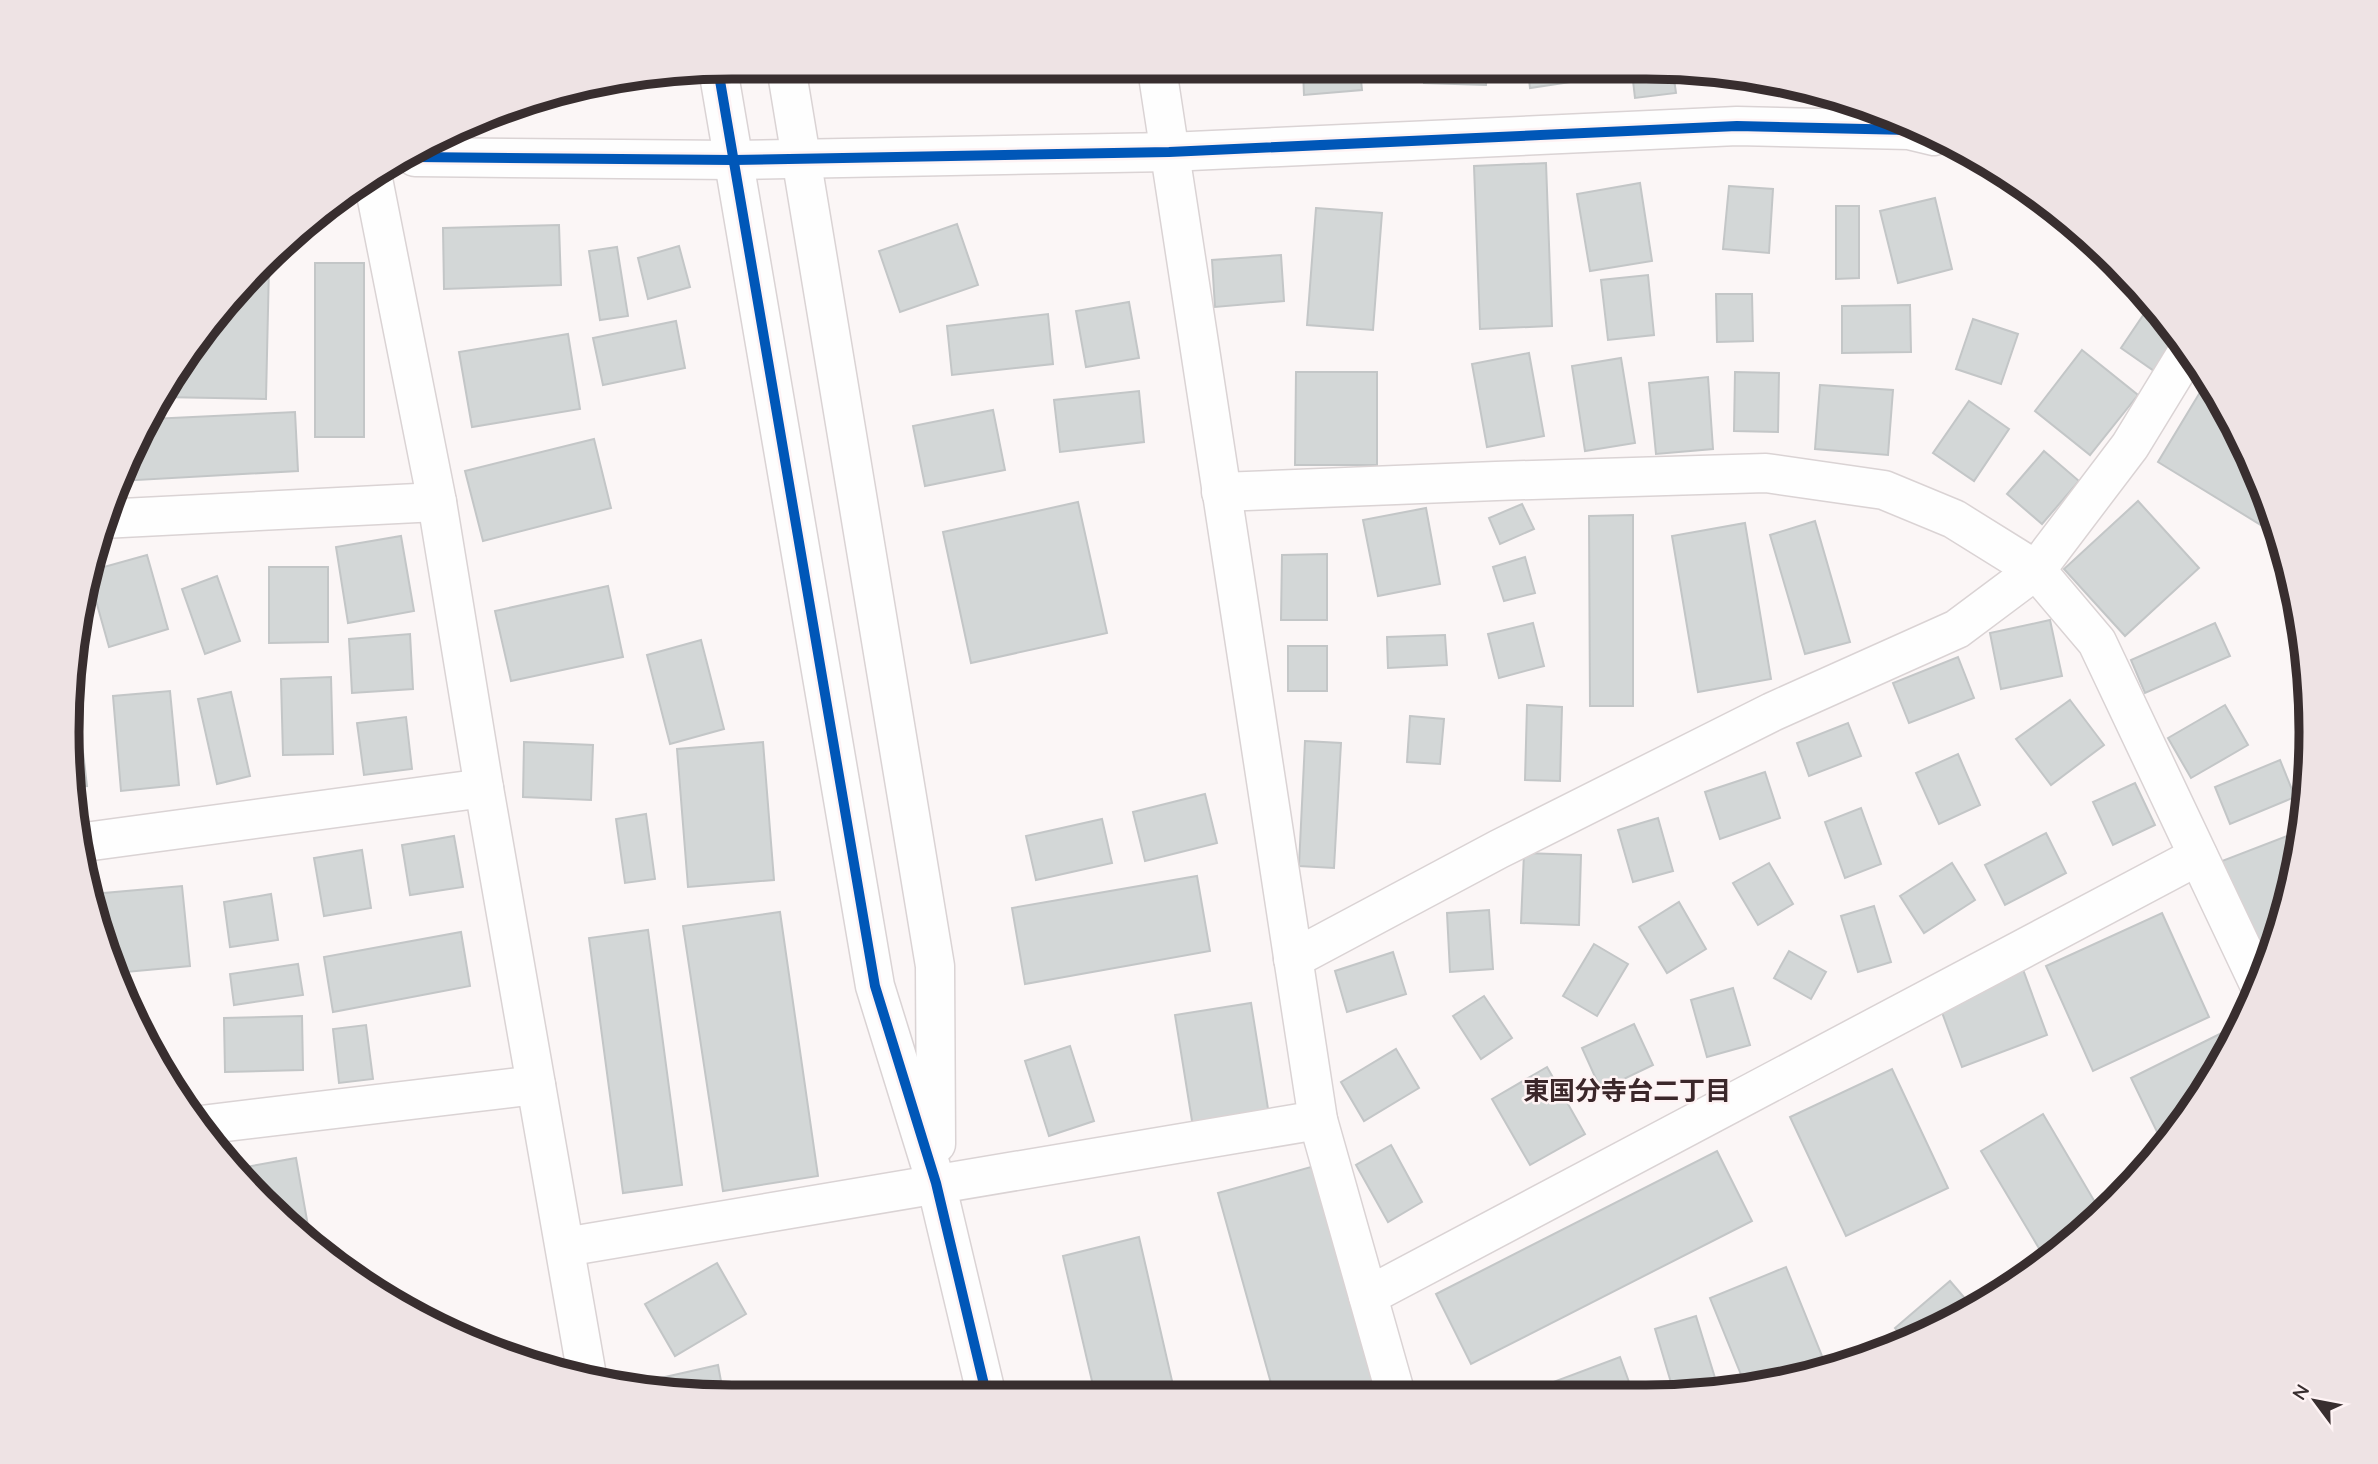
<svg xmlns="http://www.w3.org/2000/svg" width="2378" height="1464" font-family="Quicksand,'Noto Sans JP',sans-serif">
<rect width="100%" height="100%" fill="#fbf6f6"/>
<!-- building -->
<g fill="#d3d7d7" stroke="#c3c6c7" stroke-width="2">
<path d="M 1171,69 L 1207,69 L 1172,76 Z"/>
<path d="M 1303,70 L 1360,70 L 1362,90 L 1304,95 Z"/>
<path d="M 1424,70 L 1487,71 L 1486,85 L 1424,83 Z"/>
<path d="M 1528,71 L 1569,71 L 1571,82 L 1530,88 Z"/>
<path d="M 1632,72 L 1673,72 L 1676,93 L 1635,98 Z"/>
<path d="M 1765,81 L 1783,86 L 1766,88 Z"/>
<path d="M 1546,163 L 1552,326 L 1480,329 L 1474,166 Z"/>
<path d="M 1640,183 L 1652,261 L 1590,271 L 1577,194 Z"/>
<path d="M 1729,186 L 1773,189 L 1769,253 L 1723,249 Z"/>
<path d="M 1935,198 L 1952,269 L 1898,283 L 1880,211 Z"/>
<path d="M 1836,206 L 1859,206 L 1859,278 L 1836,279 Z"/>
<path d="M 1316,208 L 1382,213 L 1373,330 L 1307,325 Z"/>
<path d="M 957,224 L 978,285 L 900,312 L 879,251 Z"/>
<path d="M 559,225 L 561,285 L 444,289 L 443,228 Z"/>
<path d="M 679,246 L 690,287 L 648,299 L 638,258 Z"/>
<path d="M 617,247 L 628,316 L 600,320 L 589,251 Z"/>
<path d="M 1281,255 L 1284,301 L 1215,307 L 1212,260 Z"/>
<rect x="315" y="263" width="49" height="174"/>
<path d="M 269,266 L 266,399 L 161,397 L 179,362 Z"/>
<path d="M 1648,275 L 1654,335 L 1608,340 L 1601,280 Z"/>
<path d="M 1716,294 L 1752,294 L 1753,341 L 1717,342 Z"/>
<path d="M 1129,302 L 1139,358 L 1086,367 L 1076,311 Z"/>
<path d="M 2152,302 L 2180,340 L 2157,373 L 2121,348 Z"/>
<path d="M 1910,305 L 1911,352 L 1842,353 L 1842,306 Z"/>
<path d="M 1048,314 L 1053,364 L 952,375 L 947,326 Z"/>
<path d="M 1973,319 L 2018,334 L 2001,384 L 1956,369 Z"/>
<path d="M 676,321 L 685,368 L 603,385 L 593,338 Z"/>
<path d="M 568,334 L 580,409 L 472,427 L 459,352 Z"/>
<path d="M 2082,350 L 2138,395 L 2090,455 L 2035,411 Z"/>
<path d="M 1529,353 L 1544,436 L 1487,447 L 1472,364 Z"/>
<path d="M 1621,358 L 1635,443 L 1585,451 L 1572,366 Z"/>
<path d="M 1296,372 L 1377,372 L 1377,465 L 1295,465 Z"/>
<path d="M 1735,372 L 1779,373 L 1778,432 L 1734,431 Z"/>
<path d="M 1708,377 L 1713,449 L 1656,454 L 1649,383 Z"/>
<path d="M 2208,379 L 2222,399 L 2276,518 L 2269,530 L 2158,462 Z"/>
<path d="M 1820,385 L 1893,390 L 1888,455 L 1815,449 Z"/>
<path d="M 1139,391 L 1144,442 L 1060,452 L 1054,400 Z"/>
<path d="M 1969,401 L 2009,429 L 1974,481 L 1933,453 Z"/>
<path d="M 993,410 L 1005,470 L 925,486 L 913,426 Z"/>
<path d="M 295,412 L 298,471 L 120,481 L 151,419 Z"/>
<path d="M 594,439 L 611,508 L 483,541 L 465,471 Z"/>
<path d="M 2044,451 L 2079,481 L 2042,524 L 2007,494 Z"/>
<path d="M 2138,501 L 2199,568 L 2125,636 L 2064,569 Z"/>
<path d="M 1078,502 L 1107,633 L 971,663 L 943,532 Z"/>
<path d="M 1522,504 L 1534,529 L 1500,544 L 1489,518 Z"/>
<path d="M 1426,508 L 1440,584 L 1378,596 L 1363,520 Z"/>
<path d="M 1633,515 L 1633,706 L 1590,706 L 1589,516 Z"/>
<path d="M 1815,521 L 1850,642 L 1805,654 L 1770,535 Z"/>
<path d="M 1745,523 L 1771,679 L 1698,692 L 1672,536 Z"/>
<path d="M 401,536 L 414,611 L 348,623 L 336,547 Z"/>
<path d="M 1327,554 L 1327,620 L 1281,620 L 1282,555 Z"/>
<path d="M 147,555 L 168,629 L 109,647 L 91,583 L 93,570 Z"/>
<path d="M 1525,557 L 1535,593 L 1504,601 L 1493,567 Z"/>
<path d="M 269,567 L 328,567 L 328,642 L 269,643 Z"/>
<path d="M 217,576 L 240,641 L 205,654 L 182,589 Z"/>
<path d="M 608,586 L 623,657 L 511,681 L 495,611 Z"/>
<path d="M 2294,593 L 2306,645 L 2307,668 L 2285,595 Z"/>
<path d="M 2050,620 L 2062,676 L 2001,689 L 1990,633 Z"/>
<path d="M 1533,623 L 1544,666 L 1499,678 L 1488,634 Z"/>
<path d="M 2215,623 L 2230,656 L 2145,693 L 2131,660 Z"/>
<path d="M 410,634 L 413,689 L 352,693 L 349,639 Z"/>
<path d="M 1445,635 L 1447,665 L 1388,668 L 1387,637 Z"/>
<path d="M 701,640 L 724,729 L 670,744 L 647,655 Z"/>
<rect x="1288" y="646" width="39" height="45"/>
<path d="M 1958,657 L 1974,698 L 1909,723 L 1893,683 Z"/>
<path d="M 331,677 L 333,754 L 283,755 L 281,679 Z"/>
<path d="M 170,691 L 179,785 L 121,791 L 113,696 Z"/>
<path d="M 231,692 L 250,776 L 217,784 L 198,699 Z"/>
<path d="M 2070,700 L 2104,745 L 2051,785 L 2016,739 Z"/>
<path d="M 1527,705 L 1562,707 L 1560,781 L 1525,780 Z"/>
<path d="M 2225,705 L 2248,745 L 2191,778 L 2168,738 Z"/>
<path d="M 1410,716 L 1444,719 L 1440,764 L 1407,762 Z"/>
<path d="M 406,717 L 412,769 L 364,775 L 357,723 Z"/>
<path d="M 1848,723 L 1861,756 L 1809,776 L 1797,743 Z"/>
<path d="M 81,735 L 87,786 L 76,787 L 67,737 Z"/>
<path d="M 1305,741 L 1341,743 L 1334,868 L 1299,866 Z"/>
<path d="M 524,742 L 593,745 L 591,800 L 523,797 Z"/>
<path d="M 763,742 L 774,880 L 688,887 L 677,749 Z"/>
<path d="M 1958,754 L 1980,805 L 1939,824 L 1916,773 Z"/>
<path d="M 2280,760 L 2295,797 L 2230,824 L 2215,787 Z"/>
<path d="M 1765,772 L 1780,818 L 1720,839 L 1705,792 Z"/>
<path d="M 2135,783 L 2155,825 L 2113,845 L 2093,802 Z"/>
<path d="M 1205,794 L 1217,843 L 1145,861 L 1133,812 Z"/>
<path d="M 1861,808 L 1881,864 L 1845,878 L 1825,822 Z"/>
<path d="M 646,814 L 655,879 L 625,883 L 616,819 Z"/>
<path d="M 1658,818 L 1673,871 L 1633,882 L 1618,830 Z"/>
<path d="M 1102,819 L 1112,863 L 1036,880 L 1026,836 Z"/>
<path d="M 2046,833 L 2066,873 L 2005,905 L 1985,865 Z"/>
<path d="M 454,836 L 463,887 L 410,895 L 402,845 Z"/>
<path d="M 2287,836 L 2296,859 L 2289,904 L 2273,947 L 2257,953 L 2222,861 Z"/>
<path d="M 362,850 L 371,908 L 324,916 L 314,858 Z"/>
<path d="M 1524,853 L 1581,855 L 1579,925 L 1521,923 Z"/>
<path d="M 1769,863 L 1793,904 L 1758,925 L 1733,883 Z"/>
<path d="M 1952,863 L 1975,900 L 1924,933 L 1900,896 Z"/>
<path d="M 1197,876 L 1210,951 L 1025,984 L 1012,908 Z"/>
<path d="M 182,886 L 190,966 L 115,973 L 102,946 L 93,894 Z"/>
<path d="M 271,894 L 278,940 L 230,947 L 224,902 Z"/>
<path d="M 1679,902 L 1706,949 L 1667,973 L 1639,927 Z"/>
<path d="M 1874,906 L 1891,962 L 1858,972 L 1841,916 Z"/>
<path d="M 1489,910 L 1493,969 L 1450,972 L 1447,913 Z"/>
<path d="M 780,912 L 818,1176 L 723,1191 L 683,926 Z"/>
<path d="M 2162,913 L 2209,1017 L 2093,1071 L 2046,966 Z"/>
<path d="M 648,930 L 682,1185 L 623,1193 L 589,938 Z"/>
<path d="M 461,932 L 470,986 L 333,1012 L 324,957 Z"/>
<path d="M 1594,944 L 1628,964 L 1597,1016 L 1563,996 Z"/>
<path d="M 1789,951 L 1826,972 L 1811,999 L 1774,978 Z"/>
<path d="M 1393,952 L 1406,994 L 1347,1012 L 1335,971 Z"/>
<path d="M 298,964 L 303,995 L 234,1005 L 230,974 Z"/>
<path d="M 2021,964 L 2047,1035 L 1962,1067 L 1936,996 Z"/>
<path d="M 1733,988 L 1750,1045 L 1707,1057 L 1691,1000 Z"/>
<path d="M 1484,996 L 1512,1038 L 1481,1059 L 1453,1016 Z"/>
<path d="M 1251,1003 L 1269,1115 L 1193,1127 L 1175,1015 Z"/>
<path d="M 302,1016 L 303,1070 L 225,1072 L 224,1018 Z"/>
<path d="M 2244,1022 L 2182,1125 L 2159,1136 L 2131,1078 Z"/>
<path d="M 1634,1024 L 1653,1065 L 1601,1090 L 1582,1048 Z"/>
<path d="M 366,1025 L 373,1079 L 339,1083 L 333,1029 Z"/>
<path d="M 1070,1046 L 1094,1121 L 1049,1136 L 1025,1061 Z"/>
<path d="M 1396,1049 L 1419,1088 L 1364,1121 L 1341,1082 Z"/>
<path d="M 1547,1067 L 1585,1134 L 1530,1165 L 1492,1099 Z"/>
<path d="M 1892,1069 L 1948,1188 L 1846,1236 L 1790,1117 Z"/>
<path d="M 2043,1114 L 2102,1214 L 2085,1232 L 2046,1260 L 1981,1151 Z"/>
<path d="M 1391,1145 L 1422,1202 L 1388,1222 L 1356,1165 Z"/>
<path d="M 1717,1151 L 1752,1221 L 1471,1364 L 1436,1294 Z"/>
<path d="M 296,1158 L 311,1243 L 240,1168 Z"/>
<path d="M 1329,1162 L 1394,1395 L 1274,1394 L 1218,1193 Z"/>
<path d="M 1139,1237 L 1175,1394 L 1095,1394 L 1063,1256 Z"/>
<path d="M 717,1263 L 746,1314 L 675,1356 L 645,1304 Z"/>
<path d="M 1786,1267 L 1826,1366 L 1793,1379 L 1746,1387 L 1710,1298 Z"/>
<path d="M 1950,1281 L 1975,1310 L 1905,1339 L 1895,1328 Z"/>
<path d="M 1696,1316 L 1719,1391 L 1675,1396 L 1655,1329 Z"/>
<path d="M 1620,1357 L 1634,1396 L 1534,1395 L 1532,1390 Z"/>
<path d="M 718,1365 L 723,1392 L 659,1392 L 656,1379 Z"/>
</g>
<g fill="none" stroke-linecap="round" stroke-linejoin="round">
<defs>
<g id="minor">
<path d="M 1157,69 L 1318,1120 L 1396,1395"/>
<path d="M 373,179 L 437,502 L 484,788 L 587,1376"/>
<path d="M 1221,492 L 1496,481 L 1766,473 L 1884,490 L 1954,519 L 2036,570 L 2097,642 L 2259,984"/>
<path d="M 102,519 L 437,502"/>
<path d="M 85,842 L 484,788"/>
<path d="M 1293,959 L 1499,849 L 1772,712 L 1957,629 L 2036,570 L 2130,446 L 2188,351"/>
<path d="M 201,1125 L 536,1085"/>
<path d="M 565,1247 L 1318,1120"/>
<path d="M 1368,1296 L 2198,856"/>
</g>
<g id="tertiary">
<path d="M 786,67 L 935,966 L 936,1144"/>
<path d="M 718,69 L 875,986 L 936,1183 L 986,1393"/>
<path d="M 415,157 L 733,160 L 1169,152 L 1737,126 L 1909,130 L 1934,136"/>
</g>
</defs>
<!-- minor casing -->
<use href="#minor" stroke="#dad3d4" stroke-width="41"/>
<!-- tertiary casing -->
<use href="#tertiary" stroke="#dad3d4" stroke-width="41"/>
<!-- minor -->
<use href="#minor" stroke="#fefefe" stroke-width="38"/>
<!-- tertiary -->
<use href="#tertiary" stroke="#fefefe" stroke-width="38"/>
<defs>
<g id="cycleway">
<path d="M 718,69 L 875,986 L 936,1183 L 986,1393"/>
<path d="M 415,157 L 733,160 L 1169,152 L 1737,126 L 1909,130 L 1934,136"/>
</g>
</defs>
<!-- cycleway casing -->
<use href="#cycleway" stroke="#fef3f4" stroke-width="15"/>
<!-- cycleway -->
<use href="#cycleway" stroke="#0057b8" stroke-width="10"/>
</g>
<g text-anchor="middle" stroke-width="5" stroke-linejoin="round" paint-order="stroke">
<!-- quarter labels -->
<g font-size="26" font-weight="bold" fill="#3b272a" stroke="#fef3f4">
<text x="1627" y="1100">東国分寺台二丁目</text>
</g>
</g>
<!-- crop -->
<path d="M0 0H2378V1464H0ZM732 79H1646A653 653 0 0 1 2299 732V732A653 653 0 0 1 1646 1385H732A653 653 0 0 1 79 732V732A653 653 0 0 1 732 79Z" fill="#eee3e4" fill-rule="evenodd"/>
<path fill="none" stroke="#382e2f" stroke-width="9" d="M732 79H1646A653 653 0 0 1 2299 732V732A653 653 0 0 1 1646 1385H732A653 653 0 0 1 79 732V732A653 653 0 0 1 732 79Z"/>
<!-- north arrow -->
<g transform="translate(2315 1401) rotate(302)" stroke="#fef3f4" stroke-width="5" paint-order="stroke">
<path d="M0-5L12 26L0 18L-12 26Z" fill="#382e2f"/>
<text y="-10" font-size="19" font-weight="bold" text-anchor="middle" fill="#382e2f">N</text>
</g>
</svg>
